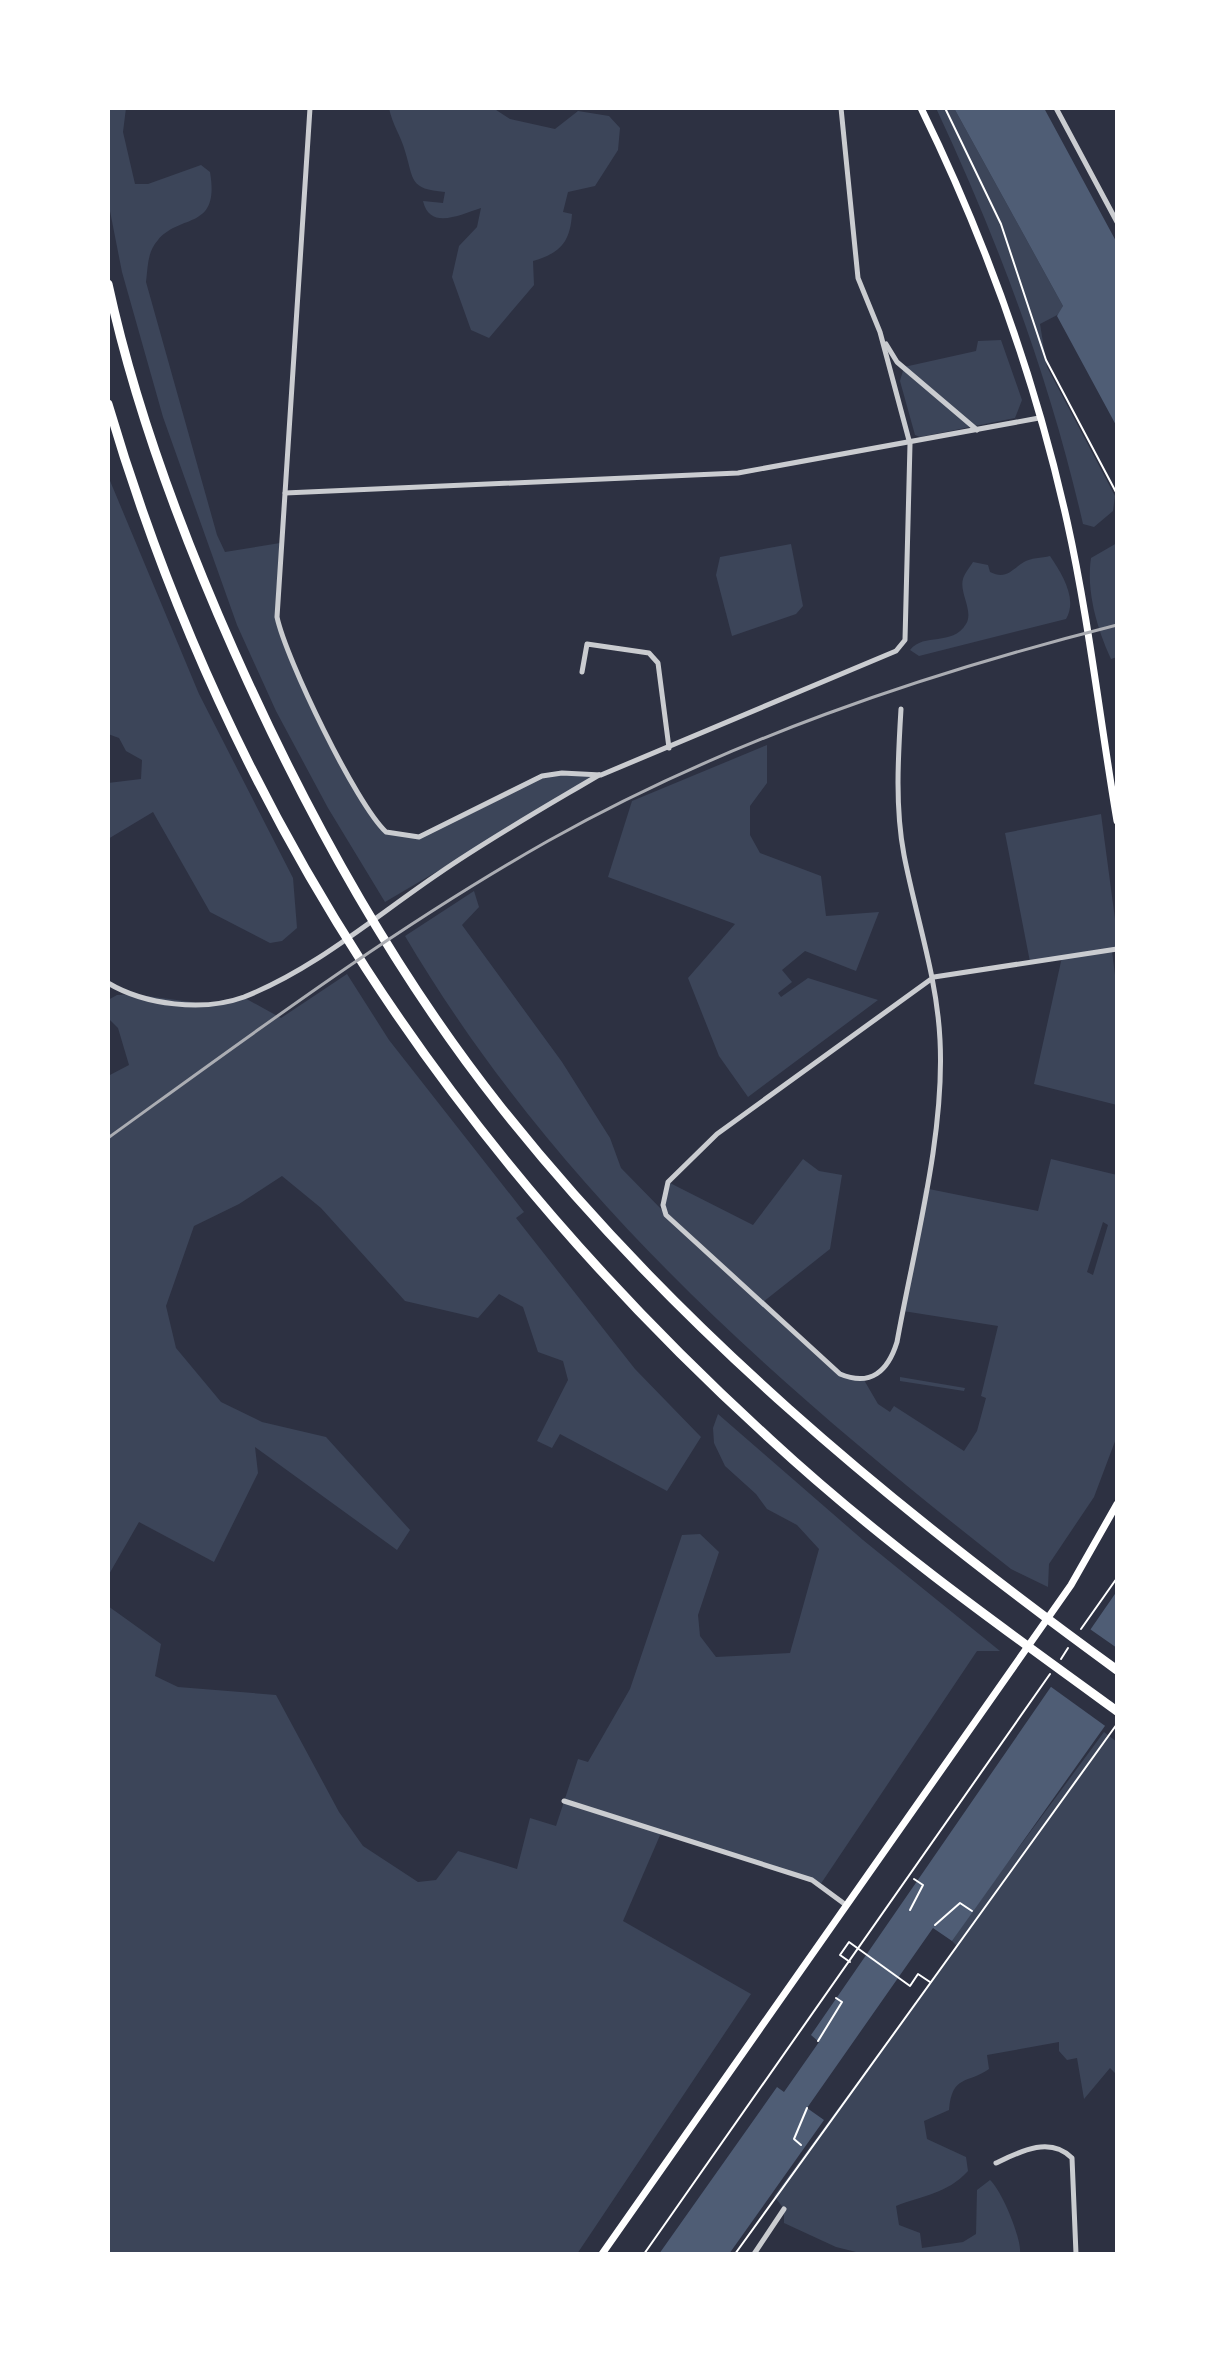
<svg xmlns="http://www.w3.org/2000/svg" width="1225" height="2362" font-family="'Roboto Condensed',sans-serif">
<rect width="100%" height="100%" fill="#2d3142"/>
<!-- green -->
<g fill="#3c4559" fill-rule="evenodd">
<path d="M 108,108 L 126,108 L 123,132 L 135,184 L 148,184 L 201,165 L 210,172 C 220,231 181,213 158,240 C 147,252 148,267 146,282 L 217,535 L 225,552 L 280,543 L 276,597 L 285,648 L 364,806 L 386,832 L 419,837 L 542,776 L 562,773 L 601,775 L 385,902 L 328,808 L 276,711 L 237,625 L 163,417 L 122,272 L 108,201 Z"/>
<path d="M 389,108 L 493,108 L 510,119 L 555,129 L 578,111 L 609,116 L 620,128 L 618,150 L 595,186 L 568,192 L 563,212 L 572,214 C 570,243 560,253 533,261 L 534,285 L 489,338 L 471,330 L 452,277 L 459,246 L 477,227 L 481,208 C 461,214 430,231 423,201 L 443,203 L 445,192 C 409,189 414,180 405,151 C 401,136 392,124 389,108 Z"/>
<path d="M 936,108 L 954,108 L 1063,306 L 1061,313 L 1040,324 L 1047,367 L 1115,496 L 1113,511 L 1094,527 L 1083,524 C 1050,379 999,243 936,108 Z"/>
<path d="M 1001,340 L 1022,400 L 1015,418 L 920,437 L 915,435 L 900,381 L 904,367 L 976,351 L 978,341 Z"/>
<path d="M 108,476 L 199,694 L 293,878 L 297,928 L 282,941 L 270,943 L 210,912 L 153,812 L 108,839 L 108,783 L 141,779 L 142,760 L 126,751 L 119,738 L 108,734 Z"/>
<path d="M 1117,543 L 1117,657 L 1111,659 C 1097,629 1086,591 1091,558 Z"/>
<path d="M 791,544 L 803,606 L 796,614 L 732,636 L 716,575 L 720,557 Z"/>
<path d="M 1050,556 C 1062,574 1078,599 1066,619 L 919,656 L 910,650 C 924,632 952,647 966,624 C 974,611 959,593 963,579 C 964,574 970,567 973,562 L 988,565 L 990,572 C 1006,580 1011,570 1024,562 C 1030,558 1042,558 1050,556 Z"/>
<path d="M 767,745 L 767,783 L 750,806 L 750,835 L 760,853 L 821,876 L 826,916 L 879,912 L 856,971 L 805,951 L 782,970 L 792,982 L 778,993 L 781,997 L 808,978 L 878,1000 L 748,1097 L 719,1056 L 688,978 L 735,924 L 608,877 L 632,801 Z"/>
<path d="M 1101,814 L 1117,934 L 1117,949 L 1112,951 L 1117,991 L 1117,1105 L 1034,1084 L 1062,957 L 1030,962 L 1005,833 Z"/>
<path d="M 474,891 L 479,907 L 462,925 L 562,1062 L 610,1138 L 621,1168 L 665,1213 L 668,1182 L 753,1225 L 803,1159 L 819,1171 L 842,1175 L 830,1249 L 763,1302 L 840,1374 L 864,1380 L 878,1404 L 890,1412 L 894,1406 L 964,1451 L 977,1431 L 986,1398 L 981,1396 L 998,1326 L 903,1311 L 924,1188 L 1038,1211 L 1051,1159 L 1117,1175 L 1117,1436 L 1094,1497 L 1049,1564 L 1048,1587 L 1011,1569 C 778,1386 558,1195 405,936 ZM 1103,1222 L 1108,1225 L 1093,1275 L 1087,1272 Z"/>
<path d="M 347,974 L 389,1040 L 524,1212 L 516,1218 L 635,1369 L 701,1437 L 667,1491 L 560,1434 L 552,1448 L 537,1441 L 568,1380 L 563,1361 L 538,1352 L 523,1307 L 499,1294 L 478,1318 L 405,1301 L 321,1208 L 282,1176 L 239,1204 L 194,1226 L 166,1306 L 176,1348 L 221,1402 L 262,1422 L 326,1437 L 410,1530 L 397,1550 L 255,1447 L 258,1473 L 214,1562 L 139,1522 L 108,1576 L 108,1076 L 129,1065 L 118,1028 L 108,1018 L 108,1000 L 117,995 L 132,994 L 206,1004 L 243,997 L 281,1018 Z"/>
<path d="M 900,1377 L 965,1388 L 964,1391 L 900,1381 Z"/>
<path d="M 718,1414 L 863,1540 L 1000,1651 L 977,1651 L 820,1885 L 661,1833 L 623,1921 L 751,1994 L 577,2254 L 108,2254 L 108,1606 L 161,1644 L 155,1676 L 178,1687 L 276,1695 L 339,1812 L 363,1846 L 418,1882 L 436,1880 L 458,1851 L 517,1869 L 530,1818 L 556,1826 L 578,1759 L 588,1762 L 630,1689 L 682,1535 L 700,1534 L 719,1552 L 698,1615 L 700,1636 L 716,1657 L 790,1653 L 819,1549 L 797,1525 L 767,1509 L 756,1494 L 725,1466 L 714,1443 L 713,1428 Z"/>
<path d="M 1104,1732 L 1117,1742 L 1117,2075 L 1110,2068 L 1084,2099 L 1077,2058 L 1067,2060 L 1059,2051 L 1059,2042 L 987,2055 L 989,2069 C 968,2084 952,2074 949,2110 L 924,2121 L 927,2139 L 966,2157 L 968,2171 C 947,2194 923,2195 896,2206 L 899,2225 L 920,2233 L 922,2248 L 963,2242 L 976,2234 L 977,2190 L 990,2180 C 1002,2191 1022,2239 1020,2254 L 864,2254 L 836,2247 L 784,2223 L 784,2209 L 774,2196 L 957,1946 L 952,1941 L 972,1911 Z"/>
</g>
<!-- water -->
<g fill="#4f5d75">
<path d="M 954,108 L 1044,108 L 1117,243 L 1117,427 L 1057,316 L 1063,306 Z"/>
<path d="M 1117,1591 L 1117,1709 L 952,1941 L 933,1928 L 807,2108 L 824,2120 L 729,2254 L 659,2254 L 777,2087 L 784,2092 L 819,2042 L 811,2035 Z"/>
</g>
<!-- pier -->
<path fill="#2d3142" d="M 1087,1627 L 1117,1648 L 1117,1716 L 1108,1728 L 1047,1684 Z"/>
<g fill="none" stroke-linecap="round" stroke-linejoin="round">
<!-- path -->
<g stroke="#fff" stroke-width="2">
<path d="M 945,108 L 1001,224 L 1046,360 L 1117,494"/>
<path d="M 1081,1629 L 1117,1578"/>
<path d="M 1061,1659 L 1068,1648"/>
<path d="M 910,1910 L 923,1885 L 914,1879"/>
<path d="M 935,1925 L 960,1903 L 972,1911"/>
<path d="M 850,1962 L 840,1955 L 849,1942 L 910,1986 L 918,1974 L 930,1982"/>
<path d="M 818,2041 L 842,2002 L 836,1998"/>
<path d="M 801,2145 L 794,2139 L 807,2108"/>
<path d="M 644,2254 L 1050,1674"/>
<path d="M 735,2254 L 1117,1724"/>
</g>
<!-- minor -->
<g stroke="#caccd0" stroke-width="5">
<path d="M 310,108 L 277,617 C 286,659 356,804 386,832 L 419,837 L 542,776 L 562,773 L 601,775 L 896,651 L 905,640 L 910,444 L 880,332 L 858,278 L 841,108"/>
<path d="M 1056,108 L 1117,222"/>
<path d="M 886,344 L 897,362 L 977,430"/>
<path d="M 285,493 L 738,473 L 1039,418"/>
<path d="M 582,672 L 587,644 L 649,653 L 658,663 L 669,748"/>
<path d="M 901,709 C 898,758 895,807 904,855 C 916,917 937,977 940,1040 C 945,1136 914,1247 897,1342 C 888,1371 871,1387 840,1374 L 666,1215 L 663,1205 L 668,1182 L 717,1134 L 934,977 L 1117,949"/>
<path d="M 108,983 C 145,1005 203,1012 244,997 C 315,969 376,916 438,874 C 490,838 545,807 599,775"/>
<path d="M 564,1801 L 812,1880 L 846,1905"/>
<path d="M 996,2163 C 1021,2151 1050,2136 1072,2158 L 1076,2254"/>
<path d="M 754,2254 L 784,2209"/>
</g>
<!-- secondary -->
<g stroke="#fff" stroke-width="7">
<path d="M 921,108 C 985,239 1035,378 1067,521 C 1089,620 1100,721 1117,821"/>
<path d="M 602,2254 L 1071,1585 L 1117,1504"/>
</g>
<!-- motorway -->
<g stroke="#fff" stroke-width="9">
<path d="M 108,284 C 135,409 182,534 234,651 C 305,811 391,968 500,1106 C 675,1327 890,1505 1117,1670"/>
<path d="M 108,404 C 230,818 453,1150 770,1439 C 878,1539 998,1625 1117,1711"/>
</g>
<!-- rail -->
<path stroke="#abadb3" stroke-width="3" d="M 108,1138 C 252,1034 394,928 548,841 C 726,741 920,675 1117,625"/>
</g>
<!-- border -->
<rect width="1225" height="2362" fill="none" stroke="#ffffff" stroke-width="220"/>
</svg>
